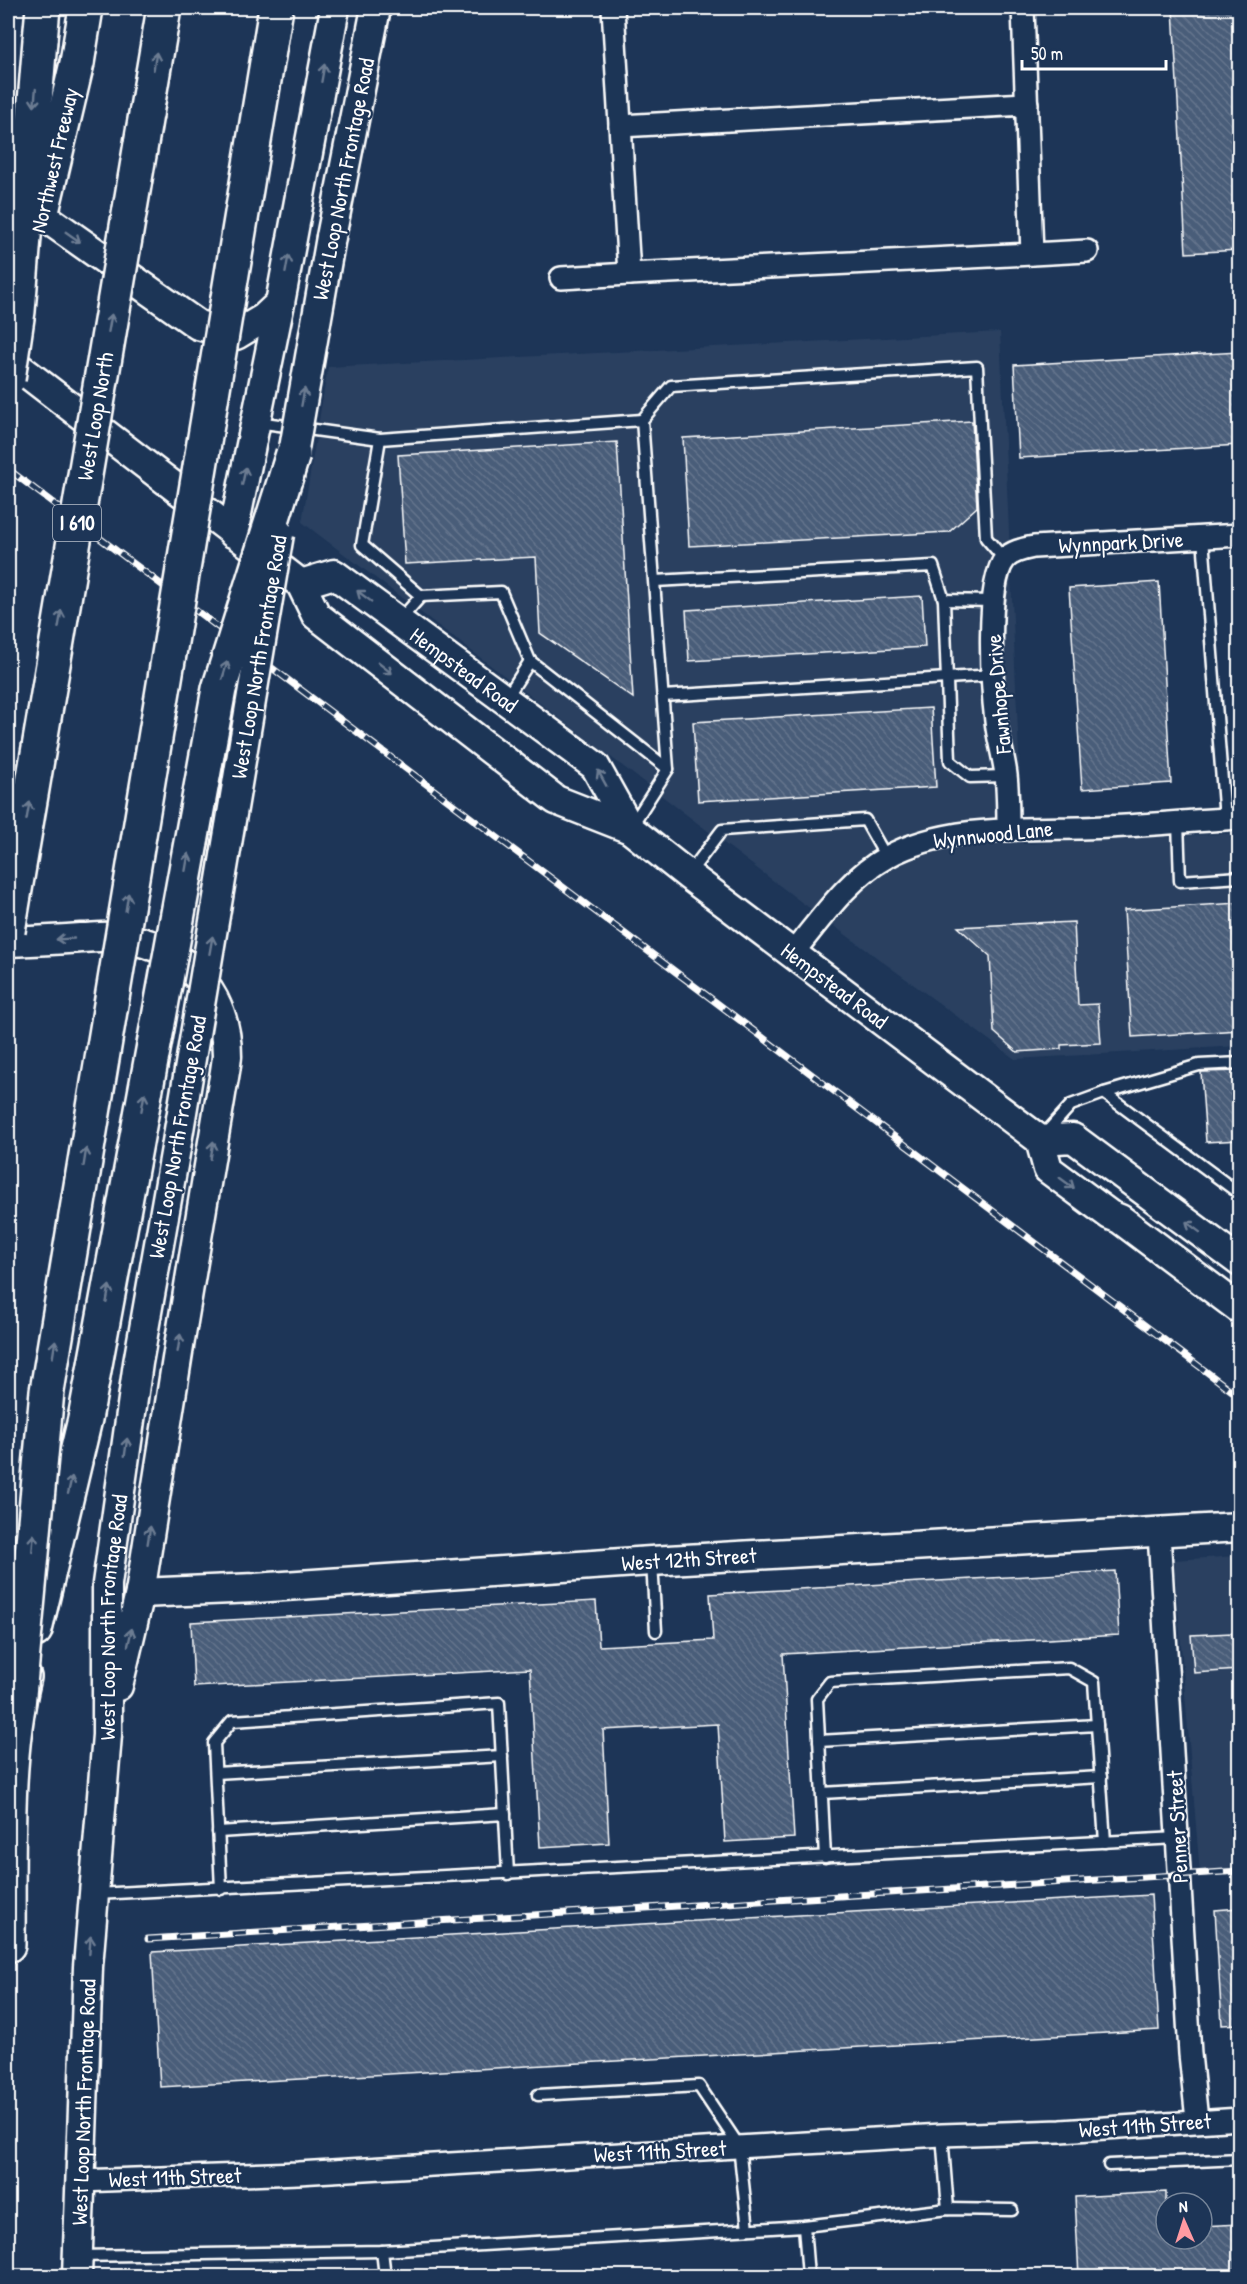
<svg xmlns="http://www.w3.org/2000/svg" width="1247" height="2284" font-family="'Patrick Hand',sans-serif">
<defs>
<pattern id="building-back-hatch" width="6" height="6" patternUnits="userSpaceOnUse" patternTransform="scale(1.5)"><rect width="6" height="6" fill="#4a5d79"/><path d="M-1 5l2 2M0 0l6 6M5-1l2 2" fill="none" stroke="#65758d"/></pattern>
</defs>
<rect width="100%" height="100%" fill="#1d3557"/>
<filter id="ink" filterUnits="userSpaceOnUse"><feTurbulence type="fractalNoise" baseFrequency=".0167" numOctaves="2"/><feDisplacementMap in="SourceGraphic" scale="12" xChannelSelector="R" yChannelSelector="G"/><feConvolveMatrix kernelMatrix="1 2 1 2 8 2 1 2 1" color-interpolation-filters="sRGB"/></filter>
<g filter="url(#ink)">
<!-- built -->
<g fill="#2a4161">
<path d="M 1000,332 L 1023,844 L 1239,833 L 1239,1046 L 1015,1059 L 800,901 L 302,522 L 328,367 Z"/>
<path d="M 1239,1556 L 1239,1871 L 1200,1874 L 1174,1560 Z"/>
</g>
<!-- building -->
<g fill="url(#building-back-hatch)" stroke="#fff" stroke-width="1.5">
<path d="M 1173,8 L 1239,8 L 1239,53 L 1235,53 L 1239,134 L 1239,250 L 1186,253 Z"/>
<path d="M 1239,352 L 1239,445 L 1019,458 L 1014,365 Z"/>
<path d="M 972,421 L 977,507 L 949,532 L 689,546 L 683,438 Z"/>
<path d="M 617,442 L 633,698 L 540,633 L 536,557 L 405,564 L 398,455 Z"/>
<path d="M 1159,582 L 1171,783 L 1082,789 L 1069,588 Z"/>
<path d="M 922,596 L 925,647 L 689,661 L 686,610 Z"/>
<path d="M 931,708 L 936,787 L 698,801 L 693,722 Z"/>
<path d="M 1239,903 L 1239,1030 L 1132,1037 L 1124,910 Z"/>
<path d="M 1053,922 L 1053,923 L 1074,922 L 1078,1005 L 1098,1004 L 1101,1043 L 1061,1045 L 1061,1049 L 1017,1052 L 994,1032 L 990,956 L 958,927 Z"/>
<path d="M 1239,1071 L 1239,1140 L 1206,1142 L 1201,1072 Z"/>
<path d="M 1115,1571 L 1119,1635 L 783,1654 L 794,1838 L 725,1842 L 718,1724 L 603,1730 L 609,1843 L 540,1847 L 530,1669 L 194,1687 L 191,1622 L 596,1601 L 599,1646 L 713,1640 L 710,1594 Z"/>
<path d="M 1232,1633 L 1232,1635 L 1239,1634 L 1239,1670 L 1194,1673 L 1191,1635 Z"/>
<path d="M 1151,1895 L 1159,2030 L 160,2087 L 152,1952 Z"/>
<path d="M 1239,1908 L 1239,2024 L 1222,2025 L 1215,1910 Z"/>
<path d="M 1166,2192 L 1166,2239 L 1202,2239 L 1202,2226 L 1239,2224 L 1239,2277 L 1079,2277 L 1075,2197 Z"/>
</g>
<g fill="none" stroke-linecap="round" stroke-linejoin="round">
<defs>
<g id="lane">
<path d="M 257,422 L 380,439 L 642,420"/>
<path d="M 380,439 L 362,545 L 421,596 L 501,592 L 530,661 L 668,769"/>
<path d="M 1203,538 L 1225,819"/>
<path d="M 655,581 L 933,566 L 944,600 L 950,761 L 970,777 L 1006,776"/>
<path d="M 944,600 L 992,601"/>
<path d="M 398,622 L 421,596"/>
<path d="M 663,696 L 994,675"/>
<path d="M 505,700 L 530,661"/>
<path d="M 1178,822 L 1180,881 L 1240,877"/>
<path d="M 631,827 L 668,769 L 642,420 L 671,386 L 977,367 L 986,538 L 1005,560"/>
<path d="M 688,875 L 722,830 L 865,820 L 886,857"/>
<path d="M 1104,1093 L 1199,1065 L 1240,1063"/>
<path d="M 1044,1135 L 1071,1105 L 1104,1093 L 1240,1194"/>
<path d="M 652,1562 L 656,1631"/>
<path d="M 819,1741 L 1097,1725"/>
<path d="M 216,1773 L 502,1756"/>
<path d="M 822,1793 L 1101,1777"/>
<path d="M 218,1832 L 505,1814"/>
<path d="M 825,1857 L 817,1699 L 830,1682 L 1069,1668 L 1094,1682 L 1105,1842"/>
<path d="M 221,1889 L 214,1743 L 232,1721 L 499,1703 L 508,1874"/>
<path d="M 96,1894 L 1178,1838"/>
<path d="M 538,2095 L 699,2086 L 739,2146 L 748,2229"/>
<path d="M 942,2135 L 948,2209"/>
<path d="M 1109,2165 L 1240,2159"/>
<path d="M 804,2226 L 808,2276"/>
<path d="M 382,2251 L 385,2276"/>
<path d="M 78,2256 L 382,2251 L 804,2226 L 948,2209 L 1012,2210"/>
</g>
<g id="street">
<path d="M 613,8 L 629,274 L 1032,254 L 1023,8"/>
<path d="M 620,126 L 1027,104"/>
<path d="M 1032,254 L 1087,251"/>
<path d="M 561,278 L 629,274"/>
<path d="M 1008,830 C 1008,812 1008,793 1006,775 C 1004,757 998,739 996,721 C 992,689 985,583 1005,559 C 1012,551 1024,549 1034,547 L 1240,535"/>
<path d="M 792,954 C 821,919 847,879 887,857 C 943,826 1018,829 1080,828 C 1133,827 1186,821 1240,818"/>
<path d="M 1159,1533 L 1190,2054 L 1197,2120"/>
<path d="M 80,2181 L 298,2173 L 942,2135 L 1061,2131 L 1240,2119"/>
</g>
<g id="secondary">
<path d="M 8,191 L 198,325 L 236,335 L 264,318 L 280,303"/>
<path d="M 331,237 L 376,8"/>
<path id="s1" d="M 8,359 L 301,584 L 316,615 L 556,800 L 630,829 L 688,875 L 1040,1140 L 1048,1169 L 1110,1215 L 1120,1219 L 1240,1309"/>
<path d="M 233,533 L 280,303 L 335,8"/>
<path id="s2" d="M 301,584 L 334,574 L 595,766 L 630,829"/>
<path d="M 8,942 C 32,941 56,940 81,938 C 91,938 102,936 113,937 C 178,942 227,988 227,1056 C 226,1067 224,1078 222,1088 L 180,1340 L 140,1593 L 118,1686"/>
<path d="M 1040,1140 L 1073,1138 L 1240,1262"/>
<path id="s3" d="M 140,1593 L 255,1588 L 651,1561 L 1240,1527"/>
<path id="s4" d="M 77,2276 L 88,1967 L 107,1735 L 107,1584 L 138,1363 L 176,1148"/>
</g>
<g id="highway">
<path d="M 40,40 L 43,8"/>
<path d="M 77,63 L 86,8"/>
<path d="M 146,114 L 164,8"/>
<path d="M 35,1630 L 85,1419 L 158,1023"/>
<path d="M 8,1945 C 9,1858 4,1761 24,1677"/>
</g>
</defs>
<!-- lane casing -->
<use href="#lane" stroke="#fff" stroke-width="15"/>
<!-- street casing -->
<use href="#street" stroke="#fff" stroke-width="26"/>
<!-- secondary casing -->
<use href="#secondary" stroke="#fff" stroke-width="33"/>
<!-- highway casing -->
<use href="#highway" stroke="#fff" stroke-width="38"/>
<!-- lane -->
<use href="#lane" stroke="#1d3557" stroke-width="10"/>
<!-- street -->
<use href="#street" stroke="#1d3557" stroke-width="21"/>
<!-- secondary -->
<use href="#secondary" stroke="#1d3557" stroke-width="28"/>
<!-- highway -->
<use href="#highway" stroke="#1d3557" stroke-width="33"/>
<defs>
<g id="rail">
<path d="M 8,469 L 1240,1397"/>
<path d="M 148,1939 L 1240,1871"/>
</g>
</defs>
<!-- rail casing -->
<use href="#rail" stroke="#fff" stroke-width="7"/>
<!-- rail -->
<use href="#rail" stroke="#1d3557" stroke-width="4.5" stroke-dasharray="14" stroke-linecap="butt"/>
<defs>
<g id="secondary-bridge">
<path d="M 289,477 L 331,237"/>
<path id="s5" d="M 176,1148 L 279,534"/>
</g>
<g id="highway-bridge">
<path d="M 43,207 L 77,63"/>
<path d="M 8,379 L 18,311 L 40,40"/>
<path id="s6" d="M 8,931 L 146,114"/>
<path d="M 158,1023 L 219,689 L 293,454"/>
<path d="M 18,1706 L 47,1391 L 276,8"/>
</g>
</defs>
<!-- secondary-bridge casing -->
<use href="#secondary-bridge" stroke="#fff" stroke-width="33" stroke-linecap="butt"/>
<!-- highway-bridge casing -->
<use href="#highway-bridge" stroke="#fff" stroke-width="38" stroke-linecap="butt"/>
<!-- secondary-bridge -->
<use href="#secondary-bridge" stroke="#1d3557" stroke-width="28"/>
<!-- highway-bridge -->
<use href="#highway-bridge" stroke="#1d3557" stroke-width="33"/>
</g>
<!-- one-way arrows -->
<defs><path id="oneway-shaft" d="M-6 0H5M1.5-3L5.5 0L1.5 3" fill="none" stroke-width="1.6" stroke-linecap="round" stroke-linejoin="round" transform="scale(1.5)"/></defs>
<g stroke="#6c7c92">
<use href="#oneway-shaft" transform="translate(155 61) rotate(-81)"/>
<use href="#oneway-shaft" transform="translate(323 73) rotate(-80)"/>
<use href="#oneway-shaft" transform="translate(35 98) rotate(95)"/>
<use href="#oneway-shaft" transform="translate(73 237) rotate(35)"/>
<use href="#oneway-shaft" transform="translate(287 264) rotate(-80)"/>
<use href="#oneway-shaft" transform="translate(110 323) rotate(-80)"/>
<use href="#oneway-shaft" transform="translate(303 397) rotate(-80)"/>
<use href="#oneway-shaft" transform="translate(244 476) rotate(-78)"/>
<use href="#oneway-shaft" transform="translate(364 596) rotate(-143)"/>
<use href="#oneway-shaft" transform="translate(60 619) rotate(-80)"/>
<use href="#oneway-shaft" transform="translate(385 668) rotate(38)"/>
<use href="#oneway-shaft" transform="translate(225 670) rotate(-73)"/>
<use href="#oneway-shaft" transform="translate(602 778) rotate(-119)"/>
<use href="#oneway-shaft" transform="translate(28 811) rotate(-80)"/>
<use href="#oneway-shaft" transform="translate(187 862) rotate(-80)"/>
<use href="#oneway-shaft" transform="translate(127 902) rotate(-81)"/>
<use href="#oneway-shaft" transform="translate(65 939) rotate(177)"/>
<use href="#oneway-shaft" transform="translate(211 945) rotate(-80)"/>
<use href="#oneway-shaft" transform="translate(143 1102) rotate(-80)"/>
<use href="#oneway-shaft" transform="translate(212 1150) rotate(-81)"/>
<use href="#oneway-shaft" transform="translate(85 1157) rotate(-81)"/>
<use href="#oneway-shaft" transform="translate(1067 1183) rotate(36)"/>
<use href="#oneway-shaft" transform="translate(1193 1227) rotate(-143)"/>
<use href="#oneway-shaft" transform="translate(108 1294) rotate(-80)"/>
<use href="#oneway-shaft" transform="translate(179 1343) rotate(-81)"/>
<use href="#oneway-shaft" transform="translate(54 1349) rotate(-81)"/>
<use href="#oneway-shaft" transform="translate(126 1447) rotate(-82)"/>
<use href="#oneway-shaft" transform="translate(70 1485) rotate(-77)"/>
<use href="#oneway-shaft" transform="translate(149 1535) rotate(-81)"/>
<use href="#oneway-shaft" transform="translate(33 1543) rotate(-85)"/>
<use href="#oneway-shaft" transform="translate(130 1637) rotate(-77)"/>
<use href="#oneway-shaft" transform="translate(90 1945) rotate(-86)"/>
</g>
</g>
<g text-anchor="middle" stroke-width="4.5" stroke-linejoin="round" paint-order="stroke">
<!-- shield labels -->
<rect fill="#1d3557" stroke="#bbc2cd" stroke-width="1.5" x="53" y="505" width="48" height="36" rx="4.5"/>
<g font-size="21" font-weight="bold" fill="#fff">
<text x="77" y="530">I 610</text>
</g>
<!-- street labels -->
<g font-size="22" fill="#fff" stroke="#1d3557">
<text transform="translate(54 160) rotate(-77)" y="8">Northwest Freeway</text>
<text transform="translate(343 179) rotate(-79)" y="8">West Loop North Frontage Road</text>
<text dy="8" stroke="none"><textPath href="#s6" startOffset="522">West Loop North</textPath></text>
<text transform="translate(1121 542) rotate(-3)" y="8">Wynnpark Drive</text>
<text dy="8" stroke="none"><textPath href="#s5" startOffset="498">West Loop North Frontage Road</textPath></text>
<text dy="8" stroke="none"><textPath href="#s2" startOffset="196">Hempstead Road</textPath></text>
<text transform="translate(998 694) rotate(-95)" y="8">Fawnhope Drive</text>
<text transform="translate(993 834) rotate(-6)" y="8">Wynnwood Lane</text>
<text dy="8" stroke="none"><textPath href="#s1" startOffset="1044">Hempstead Road</textPath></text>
<text transform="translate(177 1137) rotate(-80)" y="8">West Loop North Frontage Road</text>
<text dy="8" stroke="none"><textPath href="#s3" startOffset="550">West 12th Street</textPath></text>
<text dy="8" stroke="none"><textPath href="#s4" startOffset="660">West Loop North Frontage Road</textPath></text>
<text transform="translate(1177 1827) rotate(-93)" y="8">Penner Street</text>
<text dy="8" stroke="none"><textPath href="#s4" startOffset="174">West Loop North Frontage Road</textPath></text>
<text transform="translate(1145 2125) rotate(-4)" y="8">West 11th Street</text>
<text transform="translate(660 2151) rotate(-3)" y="8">West 11th Street</text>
<text transform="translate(175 2177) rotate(-2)" y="8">West 11th Street</text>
</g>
</g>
<!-- margin -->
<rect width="1247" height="2284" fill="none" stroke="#1d3557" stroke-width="30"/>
<rect x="15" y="15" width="1217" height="2254" fill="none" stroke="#fff" stroke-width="2" filter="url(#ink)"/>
<!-- north arrow -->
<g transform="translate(1184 2221) rotate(357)"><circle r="28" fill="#1d3557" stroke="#77869a" stroke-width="1.5"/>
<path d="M0-4.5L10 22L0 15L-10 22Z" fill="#ff9aa2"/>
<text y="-9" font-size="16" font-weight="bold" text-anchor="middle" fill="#ffffff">N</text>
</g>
<!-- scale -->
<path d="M1022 60v9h144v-9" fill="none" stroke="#ffffff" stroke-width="3"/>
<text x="1031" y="60" font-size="18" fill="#ffffff" stroke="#1d3557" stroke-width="4.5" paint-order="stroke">50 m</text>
</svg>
